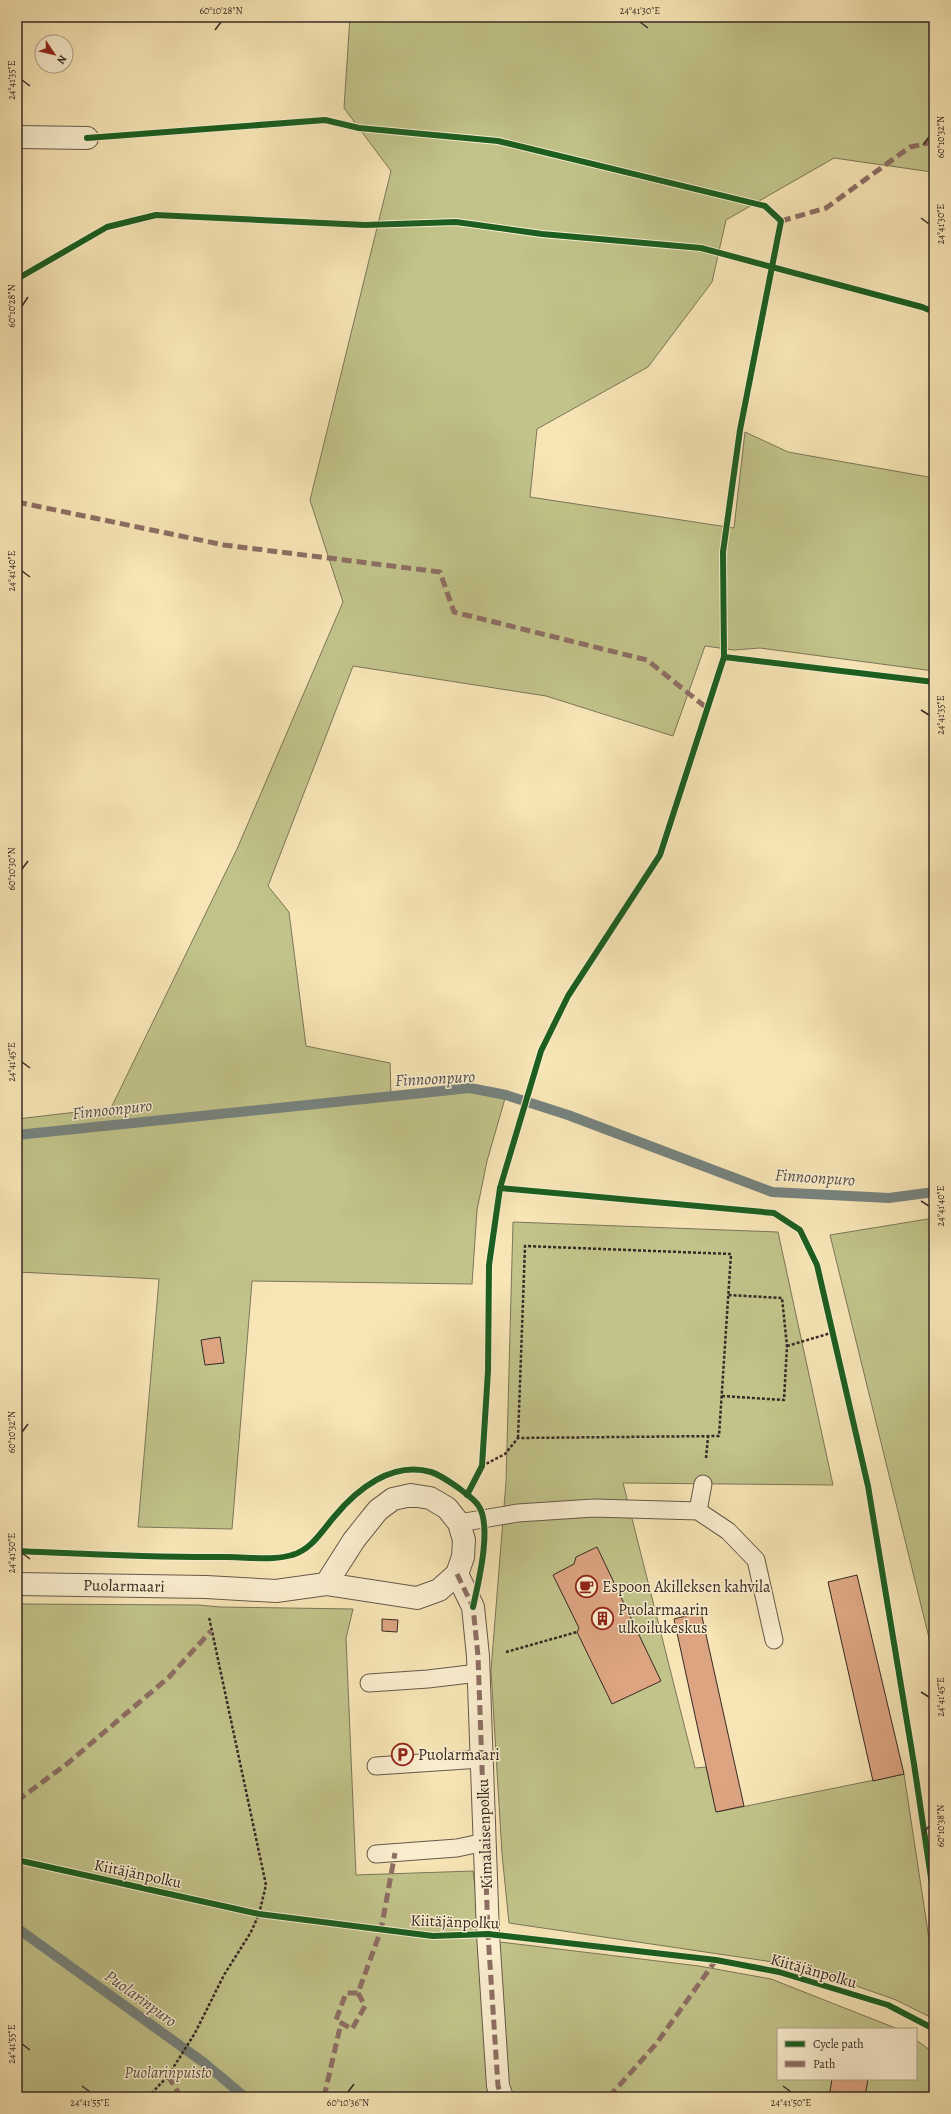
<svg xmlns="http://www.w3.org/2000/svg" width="951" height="2114" font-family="Alegreya,serif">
<rect width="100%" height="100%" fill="#f7e5b5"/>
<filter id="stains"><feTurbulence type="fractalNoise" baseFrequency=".005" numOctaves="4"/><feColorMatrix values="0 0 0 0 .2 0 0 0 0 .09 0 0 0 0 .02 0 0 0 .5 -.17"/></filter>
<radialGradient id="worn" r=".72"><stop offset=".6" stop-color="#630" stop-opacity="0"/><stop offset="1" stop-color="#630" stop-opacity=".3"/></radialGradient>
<!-- green -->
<g fill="#c1c38a" stroke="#7c7658">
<path d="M 350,17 L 934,17 L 934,166 L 932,172 L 834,158 L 726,220 L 712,282 L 648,367 L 537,429 L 530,497 L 734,528 L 745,432 L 788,452 L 934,478 L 934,671 L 760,648 L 734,650 L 705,646 L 673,736 L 546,696 L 353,666 L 268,886 L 289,912 L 306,1046 L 390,1063 L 391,1097 L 470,1088 L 506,1095 L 487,1161 L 477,1210 L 472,1284 L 252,1281 L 232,1529 L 138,1527 L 159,1279 L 17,1272 L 17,1119 L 111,1108 L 237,849 L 343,602 L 310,500 L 391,171 L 344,108 Z"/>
<path d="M 934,1218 L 934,1658 L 830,1235 Z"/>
<path d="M 513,1222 L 778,1232 L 833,1485 L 623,1483 L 695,1768 L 706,1767 L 717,1812 L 904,1774 L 929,1939 L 934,1950 L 934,2019 L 896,2000 L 800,1966 L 509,1923 L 502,1854 L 491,1670 L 506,1482 Z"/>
<path d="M 17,1604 L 199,1605 L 220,1607 L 353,1609 L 346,1638 L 356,1875 L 473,1871 L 482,1942 L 500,1942 L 699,1966 L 771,1979 L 898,2029 L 778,2029 L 778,2079 L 916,2079 L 916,2040 L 934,2053 L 934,2097 L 17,2097 Z"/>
</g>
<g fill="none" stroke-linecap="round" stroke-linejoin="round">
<!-- stream -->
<g stroke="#76827d" stroke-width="10">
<path d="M 17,1135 L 470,1088 L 506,1095 L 568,1115 L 772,1192 L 889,1198 L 934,1192"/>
<path d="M 17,1928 L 203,2062 L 245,2097"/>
</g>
</g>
<!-- building -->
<g fill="#dca481" stroke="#372a25">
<path d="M 220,1337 L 224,1363 L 205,1365 L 201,1340 Z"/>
<path d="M 597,1547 L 661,1681 L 612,1704 L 577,1632 L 579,1628 L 553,1575 L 574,1564 L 576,1557 Z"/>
<path d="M 857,1575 L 904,1774 L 873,1781 L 828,1582 Z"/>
<path d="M 701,1612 L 744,1806 L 716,1812 L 674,1619 Z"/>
<path d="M 382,1619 L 398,1620 L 397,1632 L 382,1631 Z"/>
<path d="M 832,2079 L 868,2079 L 865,2097 L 829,2097 Z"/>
</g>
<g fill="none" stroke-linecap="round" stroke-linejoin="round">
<defs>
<g id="lane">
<path d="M 698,1511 L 703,1484"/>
<path d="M 459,1523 L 518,1513 L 594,1508 L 698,1511 L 728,1531 L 756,1560 L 774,1640"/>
<path d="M 369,1683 L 428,1679 L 478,1673"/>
<path d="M 376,1766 L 481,1759"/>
<path d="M 376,1854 L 457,1848 L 485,1842"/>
</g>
<g id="street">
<path d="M 17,137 L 87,138"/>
<path d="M 457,1574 L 473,1607 L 478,1656 L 488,1934 L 498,2086 L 502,2097"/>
<path d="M 17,1584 L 206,1587 L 276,1591 L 326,1584 L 417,1598 L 439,1590 L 457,1574 L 463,1557 L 464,1540 L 459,1523 L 447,1508 L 430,1498 L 411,1495 L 393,1499 L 378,1510 L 354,1540 L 326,1584"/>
</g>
</defs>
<!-- lane casing -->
<use href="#lane" stroke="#675949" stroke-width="19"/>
<!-- street casing -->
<use href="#street" stroke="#675949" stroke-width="24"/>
<!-- path -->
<g stroke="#372a25" stroke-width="2.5" stroke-dasharray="3 2" stroke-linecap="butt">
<path d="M 787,1346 L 831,1333"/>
<path d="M 722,1396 L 784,1400 L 787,1346 L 782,1298 L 728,1295"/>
<path d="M 706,1458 L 708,1437"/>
<path d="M 482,1466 L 505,1454 L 518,1438 L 719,1436 L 731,1254 L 525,1246 L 518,1438"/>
<path d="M 506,1652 L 577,1632"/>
<path d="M 148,2097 L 168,2076 L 195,2033 L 224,1975 L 251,1932 L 259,1914 L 266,1885 L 209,1617"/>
</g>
<!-- lane -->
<use href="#lane" stroke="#faeecf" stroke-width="17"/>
<!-- street -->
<use href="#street" stroke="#faeecf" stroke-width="22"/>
<!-- quiet -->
<g stroke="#8d6e63" stroke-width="5" stroke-dasharray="10 5" stroke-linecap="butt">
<path d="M 781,221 L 826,208 L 910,147 L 934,142"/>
<path d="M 17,502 L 224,545 L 440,572 L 454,612 L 647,660 L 708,709"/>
<path d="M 457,1574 L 473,1607 L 478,1656 L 488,1934 L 498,2086 L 502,2097"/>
<path d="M 17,1801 L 68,1763 L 169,1677 L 211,1631"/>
<path d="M 358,1993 L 365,2006 L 352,2029 L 336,2020 L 346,1993 L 358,1993 L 381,1930 L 395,1853"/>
<path d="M 168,2076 L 181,2097"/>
<path d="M 324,2097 L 341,2023"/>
<path d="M 609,2097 L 656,2044 L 716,1960"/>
</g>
<defs>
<g id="cycleway">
<path d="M 87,138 L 325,120 L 359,128 L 498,141 L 765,206 L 781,221 L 740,430 L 723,552 L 724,657 L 660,855 L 568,996 L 541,1051 L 500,1188 L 489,1265 L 488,1371 L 482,1466 L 467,1495"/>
<path d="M 17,279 L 107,227 L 156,215 L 365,225 L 456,222 L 542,234 L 701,248 L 922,307 L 934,312"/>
<path d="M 724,657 L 934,682"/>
<path d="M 500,1188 L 774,1213 L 800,1230 L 817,1265 L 868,1486 L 914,1764 L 934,1898"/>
<path d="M 17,1551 C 87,1554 157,1558 228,1557 C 248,1557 272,1561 292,1555 C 311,1550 322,1531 334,1517 C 357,1489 392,1461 431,1472 C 441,1475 451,1483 460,1489 C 466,1494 474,1499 478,1505 C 493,1525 478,1584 473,1607"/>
<path d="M 17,1860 L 259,1914 L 433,1936 L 488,1934 L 716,1960 L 779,1972 L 888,2005 L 934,2029"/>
</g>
</defs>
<!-- cycleway casing -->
<use href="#cycleway" stroke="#faeecf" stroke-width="8"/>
<!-- cycleway -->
<use href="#cycleway" stroke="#1b5e20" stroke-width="6"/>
</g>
<!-- ticks -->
<path fill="none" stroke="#372a25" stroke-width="1.5" d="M 640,22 L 648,28M 215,30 L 221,22M 22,80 L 30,86M 923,145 L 929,137M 921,218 L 929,224M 22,306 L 28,297M 22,571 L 30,577M 921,710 L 929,715M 22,869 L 28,861M 22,1062 L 30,1068M 921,1201 L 929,1206M 22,1432 L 28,1424M 22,1553 L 30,1559M 921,1692 L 929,1697M 923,1834 L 929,1826M 22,2044 L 30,2050M 82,2086 L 90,2092M 783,2086 L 791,2092M 348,2092 L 354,2084"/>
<!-- icons -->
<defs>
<symbol id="cafe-ring" viewBox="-11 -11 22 22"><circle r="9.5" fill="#faeecf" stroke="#8f2418" stroke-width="1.5"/><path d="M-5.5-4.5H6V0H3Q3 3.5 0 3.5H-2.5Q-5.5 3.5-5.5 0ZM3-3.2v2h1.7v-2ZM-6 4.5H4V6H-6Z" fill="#8f2418"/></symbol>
<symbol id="building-ring" viewBox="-11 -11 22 22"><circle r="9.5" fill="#faeecf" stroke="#8f2418" stroke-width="1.5"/><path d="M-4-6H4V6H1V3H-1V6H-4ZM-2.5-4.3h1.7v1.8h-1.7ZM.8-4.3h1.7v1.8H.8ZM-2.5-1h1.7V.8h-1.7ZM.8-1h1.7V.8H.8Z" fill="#8f2418"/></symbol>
<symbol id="parking-ring" viewBox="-11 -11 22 22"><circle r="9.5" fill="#faeecf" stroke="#8f2418" stroke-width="1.5"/><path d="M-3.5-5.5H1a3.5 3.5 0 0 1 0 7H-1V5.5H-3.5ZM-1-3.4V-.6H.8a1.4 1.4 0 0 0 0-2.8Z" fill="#8f2418"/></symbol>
</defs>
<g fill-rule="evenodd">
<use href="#cafe-ring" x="574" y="1574" width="25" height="25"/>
<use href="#building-ring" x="590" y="1606" width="25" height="25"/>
<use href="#parking-ring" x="390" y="1742" width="25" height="25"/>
</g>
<g text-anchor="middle" stroke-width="3" stroke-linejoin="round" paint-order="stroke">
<!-- street labels -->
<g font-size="16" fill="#372a25" stroke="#faeecf">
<text transform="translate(124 1585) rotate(1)" y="6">Puolarmaari</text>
<text transform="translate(484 1834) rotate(-92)" y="6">Kimalaisenpolku</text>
<text transform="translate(138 1873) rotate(12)" y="6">Kiitäjänpolku</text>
<text transform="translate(455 1921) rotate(2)" y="6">Kiitäjänpolku</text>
<text transform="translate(814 1970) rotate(16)" y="6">Kiitäjänpolku</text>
</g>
<!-- poi labels -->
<g font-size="16" fill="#372a25" stroke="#faeecf" text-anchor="start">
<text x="602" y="1592">Espoon Akilleksen kahvila</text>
<text x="618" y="1615">Puolarmaarin<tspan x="618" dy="18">ulkoilukeskus</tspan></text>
<text x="418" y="1760">Puolarmaari</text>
</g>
<!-- park labels -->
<g font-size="16" font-style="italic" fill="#5a503e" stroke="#faeecf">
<text x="168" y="2078">Puolarinpuisto</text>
</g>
<!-- water labels -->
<g font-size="17" font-style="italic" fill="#514f4a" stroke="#faeecf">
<text transform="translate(435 1078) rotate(-3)" y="6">Finnoonpuro</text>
<text transform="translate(112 1109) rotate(-6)" y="6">Finnoonpuro</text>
<text transform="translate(815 1177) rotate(4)" y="6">Finnoonpuro</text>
<text transform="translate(141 1998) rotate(36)" y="6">Puolarinpuro</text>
</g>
</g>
<!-- margin -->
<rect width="951" height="2114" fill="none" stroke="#f7e5b5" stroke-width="44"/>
<!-- legend -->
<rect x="777" y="2028" width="140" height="52" fill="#faeecf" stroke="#aca08b"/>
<rect x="785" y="2041" width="20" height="6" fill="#1b5e20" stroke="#aca08b"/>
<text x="813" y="2048" font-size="12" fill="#372a25">Cycle path</text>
<rect x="785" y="2061" width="20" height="6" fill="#8d6e63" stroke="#aca08b"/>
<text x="813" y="2068" font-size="12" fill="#372a25">Path</text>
<!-- north arrow -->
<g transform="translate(54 54) rotate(125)"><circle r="19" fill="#faeecf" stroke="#aca08b"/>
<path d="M0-3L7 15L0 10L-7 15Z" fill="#8f2418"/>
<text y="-6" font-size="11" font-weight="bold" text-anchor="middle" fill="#372a25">N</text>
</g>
<rect x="22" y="22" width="907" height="2070" fill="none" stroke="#372a25" stroke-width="1.5"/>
<g font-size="10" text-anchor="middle" fill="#372a25">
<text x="221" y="14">60°10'28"N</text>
<text x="640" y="14">24°41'30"E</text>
<text transform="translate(11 80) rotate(-90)" y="4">24°41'35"E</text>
<text transform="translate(940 137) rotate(-90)" y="4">60°10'32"N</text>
<text transform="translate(940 224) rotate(-90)" y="4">24°41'30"E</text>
<text transform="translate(11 306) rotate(-90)" y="4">60°10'28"N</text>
<text transform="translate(11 571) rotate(-90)" y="4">24°41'40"E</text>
<text transform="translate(940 715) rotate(-90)" y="4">24°41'35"E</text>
<text transform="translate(11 869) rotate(-90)" y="4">60°10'30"N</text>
<text transform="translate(11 1062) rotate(-90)" y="4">24°41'45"E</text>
<text transform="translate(940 1206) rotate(-90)" y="4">24°41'40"E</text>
<text transform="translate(11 1432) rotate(-90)" y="4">60°10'32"N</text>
<text transform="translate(11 1553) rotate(-90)" y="4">24°41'50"E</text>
<text transform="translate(940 1697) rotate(-90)" y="4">24°41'45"E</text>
<text transform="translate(940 1826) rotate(-90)" y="4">60°10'38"N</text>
<text transform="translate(11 2044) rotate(-90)" y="4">24°41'55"E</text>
<text x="90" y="2106">24°41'55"E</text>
<text x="348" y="2106">60°10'36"N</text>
<text x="791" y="2106">24°41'50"E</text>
</g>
<rect width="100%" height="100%" filter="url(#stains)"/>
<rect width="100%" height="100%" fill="url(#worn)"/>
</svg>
